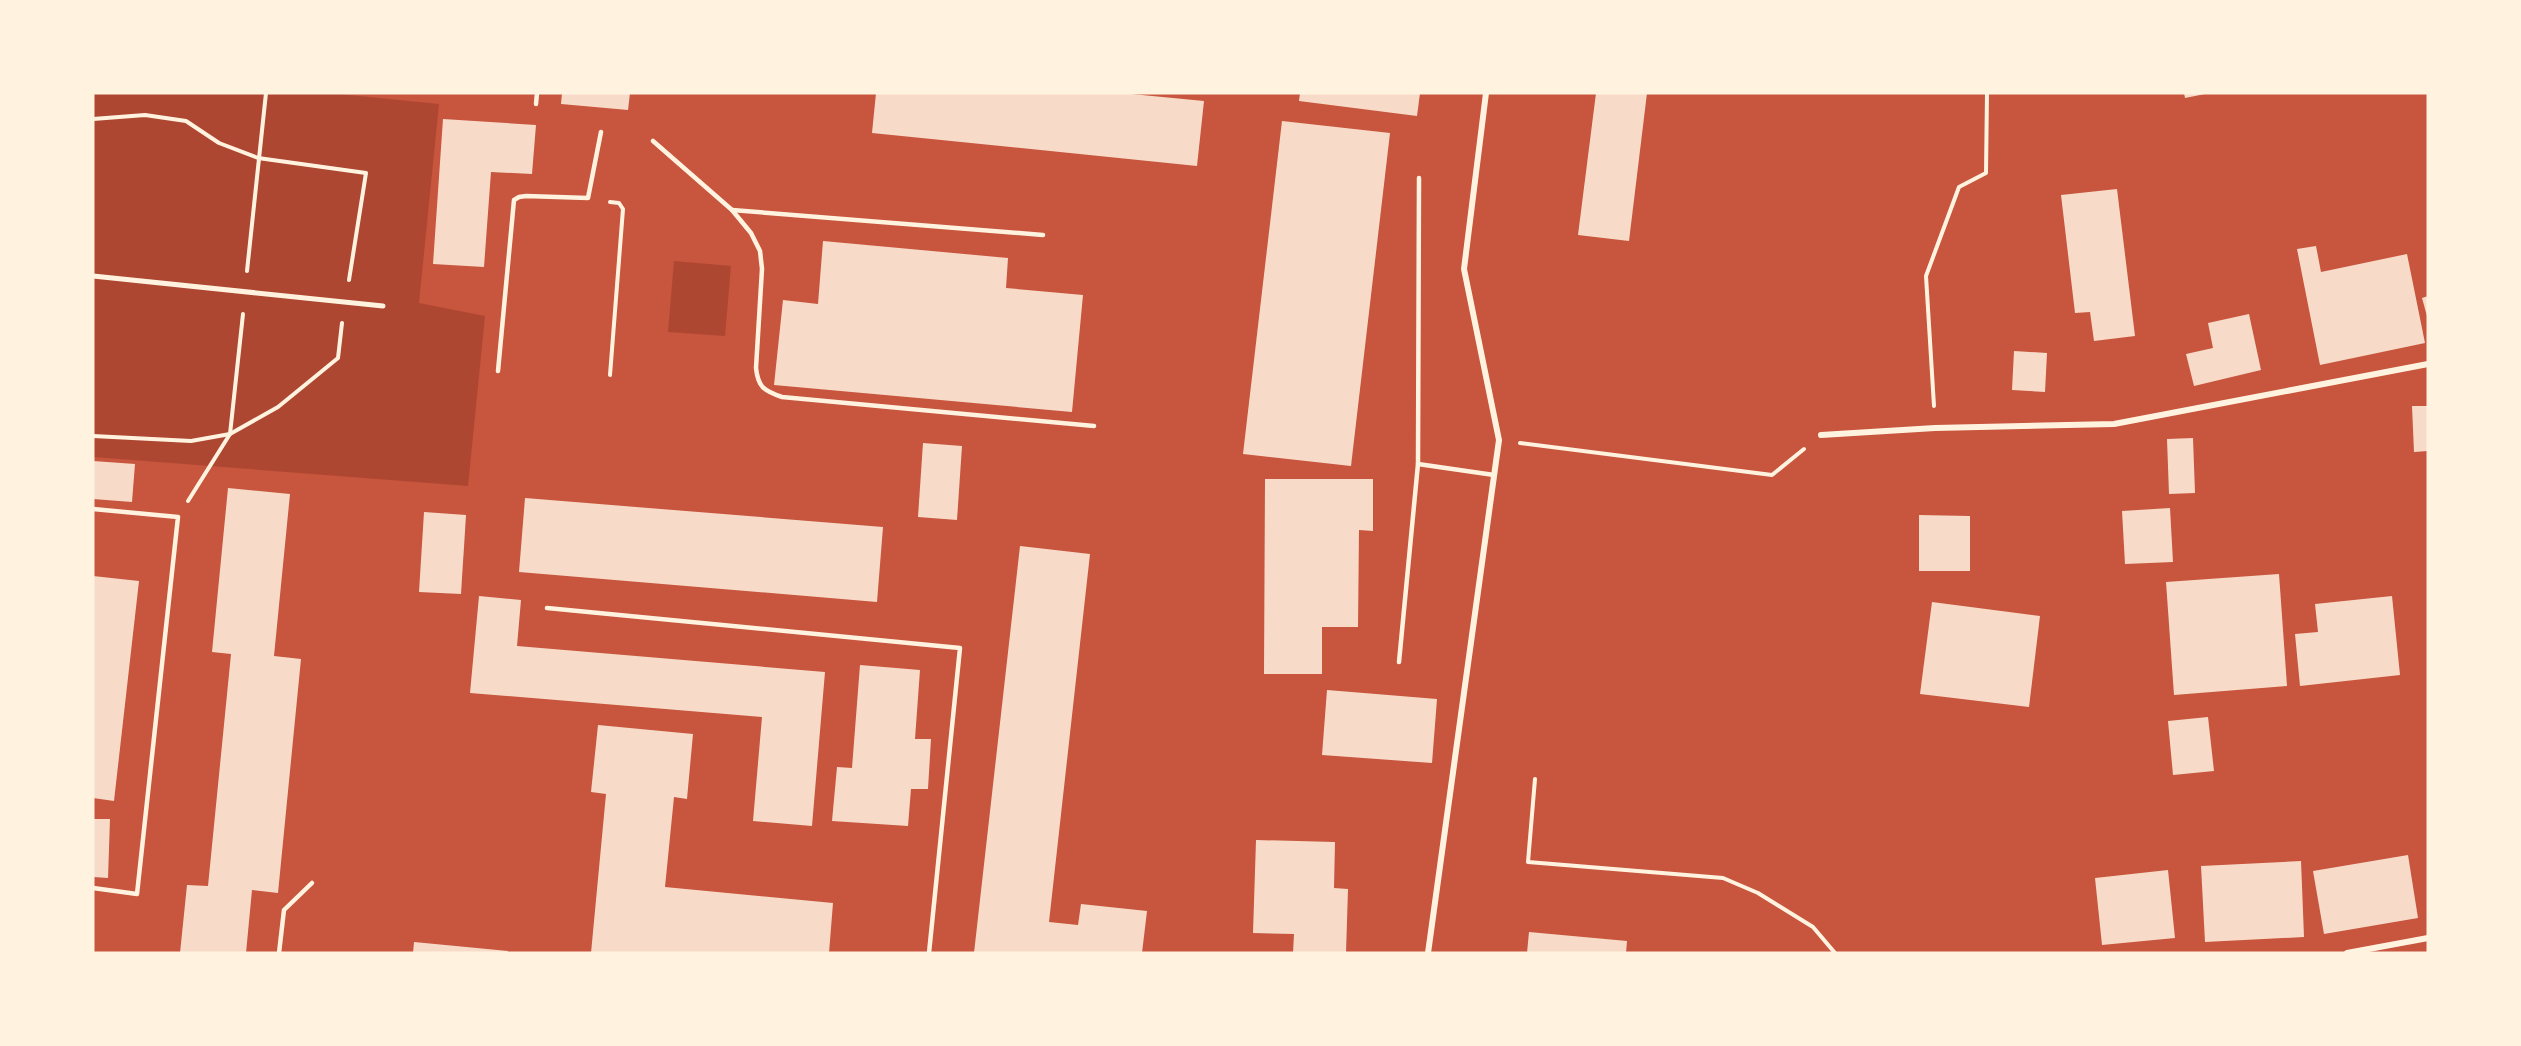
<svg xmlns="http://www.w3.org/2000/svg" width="2521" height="1046" font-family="Quicksand,sans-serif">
<rect width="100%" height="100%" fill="#c8553d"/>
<!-- green -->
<g fill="#ae4732">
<path d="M 93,93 L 329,93 L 439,104 L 419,303 L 485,316 L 468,486 L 93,457 Z"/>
<path d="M 674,261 L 731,266 L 725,336 L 668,332 Z"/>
</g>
<!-- building -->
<g fill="#f7dbc8">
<path d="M 562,93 L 630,93 L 628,110 L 561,104 Z"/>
<path d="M 876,93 L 1121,93 L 1204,101 L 1197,166 L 872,133 Z"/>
<path d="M 1300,93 L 1420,93 L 1417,116 L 1299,101 Z"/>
<path d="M 1596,93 L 1647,93 L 1629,241 L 1578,235 Z"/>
<path d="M 2184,93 L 2205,93 L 2205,94 L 2185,98 Z"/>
<path d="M 443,119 L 536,125 L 532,174 L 491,172 L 484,267 L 433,264 Z"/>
<path d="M 1282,121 L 1390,133 L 1351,466 L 1243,454 Z"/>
<path d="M 2117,189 L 2135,336 L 2094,341 L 2090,312 L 2075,313 L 2061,195 Z"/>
<path d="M 823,241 L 1008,258 L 1006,288 L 1083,295 L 1072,412 L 774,385 L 783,300 L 818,304 Z"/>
<path d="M 2316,246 L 2321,272 L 2407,254 L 2425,343 L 2320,365 L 2297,249 Z"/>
<path d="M 2428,296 L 2428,316 L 2427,316 L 2422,298 Z"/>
<path d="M 2249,314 L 2261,370 L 2194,386 L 2186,354 L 2213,348 L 2208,323 Z"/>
<path d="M 2014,351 L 2047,353 L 2045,392 L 2012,390 Z"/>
<path d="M 2412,406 L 2428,406 L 2428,451 L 2414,452 Z"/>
<path d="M 2193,438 L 2195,493 L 2169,494 L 2167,439 Z"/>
<path d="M 923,443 L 962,446 L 957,520 L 918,517 Z"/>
<path d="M 93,461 L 135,464 L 132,502 L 93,499 Z"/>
<path d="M 1265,479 L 1373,479 L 1373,531 L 1359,530 L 1358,627 L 1322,627 L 1322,674 L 1264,674 Z"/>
<path d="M 228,488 L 290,494 L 274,656 L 301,659 L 278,893 L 252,890 L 246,953 L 180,953 L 187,885 L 208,886 L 231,654 L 212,652 Z"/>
<path d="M 525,498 L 883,527 L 877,602 L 519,572 Z"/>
<path d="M 2170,508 L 2173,562 L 2125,564 L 2122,511 Z"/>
<path d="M 424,512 L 466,515 L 461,594 L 419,592 Z"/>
<path d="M 1919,515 L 1970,516 L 1970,571 L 1919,571 Z"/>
<path d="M 1020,546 L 1090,554 L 1049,922 L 1078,925 L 1081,904 L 1147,911 L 1142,953 L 974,953 Z"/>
<path d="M 2279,574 L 2287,686 L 2174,695 L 2166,582 Z"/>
<path d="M 93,576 L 139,581 L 114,801 L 93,798 Z"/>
<path d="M 479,596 L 521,600 L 517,646 L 825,672 L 812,826 L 753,821 L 762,717 L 470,693 Z"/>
<path d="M 2392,596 L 2400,675 L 2300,686 L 2295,634 L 2318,632 L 2315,604 Z"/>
<path d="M 1932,602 L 2040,616 L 2029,707 L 1920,694 Z"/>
<path d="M 860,665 L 920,670 L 915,739 L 931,739 L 928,789 L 911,789 L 908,826 L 832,821 L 837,767 L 852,768 Z"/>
<path d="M 1327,690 L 1437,699 L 1432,763 L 1322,755 Z"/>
<path d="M 2208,717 L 2214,771 L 2173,775 L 2168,721 Z"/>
<path d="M 598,725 L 693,734 L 687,799 L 674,797 L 665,887 L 833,903 L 829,953 L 591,953 L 606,794 L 591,792 Z"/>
<path d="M 93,819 L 110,819 L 108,878 L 93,877 Z"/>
<path d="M 1256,840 L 1335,842 L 1334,888 L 1348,889 L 1346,953 L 1293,953 L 1294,934 L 1253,933 Z"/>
<path d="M 2408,855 L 2418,918 L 2324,934 L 2313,871 Z"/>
<path d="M 2301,861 L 2304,937 L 2205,942 L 2201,866 Z"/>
<path d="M 2168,870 L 2175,938 L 2102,945 L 2095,878 Z"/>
<path d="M 1529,932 L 1627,941 L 1626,953 L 1527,953 Z"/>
<path d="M 414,942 L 508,951 L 508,953 L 413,953 Z"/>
</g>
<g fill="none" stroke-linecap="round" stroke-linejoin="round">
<!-- path -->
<g stroke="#fff3e0" stroke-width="4">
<path d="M 93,119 L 145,115 L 186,121 L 219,143 L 258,158 L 366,173 L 349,280"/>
<path d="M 610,202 L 619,203 L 623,209 L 610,375"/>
<path d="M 247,271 L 266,93"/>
<path d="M 1934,406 L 1926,276 L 1959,187 L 1986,173 L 1987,93"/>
<path d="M 93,436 L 191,441 L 230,434 L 278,407 L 338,358 L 342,323"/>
<path d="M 1520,443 L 1772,475 L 1804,449"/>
<path d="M 188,501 L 230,434 L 243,314"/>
<path d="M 1535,779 L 1528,862 L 1723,878 L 1758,893 L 1813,927 L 1835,953"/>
</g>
<!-- service -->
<g stroke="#fff3e0" stroke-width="4.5">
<path d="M 536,104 L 537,93"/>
<path d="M 653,141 L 732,210 L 751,233 L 760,251 L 762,269 L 756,368 C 758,387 764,391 782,397 L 1094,426"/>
<path d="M 732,210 L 1043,235"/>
<path d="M 498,371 L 514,200 L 519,197 L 526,196 L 588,198 L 601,132"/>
<path d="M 1418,464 L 1494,475"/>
<path d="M 93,509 L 178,517 L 137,894 L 93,888"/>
<path d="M 547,608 L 960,648 L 929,953"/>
<path d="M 1399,662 L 1418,464 L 1419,178"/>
<path d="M 279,953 L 284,910 L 312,883"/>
</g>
<!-- pedestrian -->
<path stroke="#fff3e0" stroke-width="5" d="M 93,276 L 383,306"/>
<!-- minor -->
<g stroke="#fff3e0" stroke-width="6">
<path d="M 1821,435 L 1935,428 L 2114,424 L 2428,364"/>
<path d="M 1428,953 L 1499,440 L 1464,269 L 1486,93"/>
<path d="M 2347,953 L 2428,938"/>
</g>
</g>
<!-- border -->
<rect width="2521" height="1046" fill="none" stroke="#fff3e0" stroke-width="189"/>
</svg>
